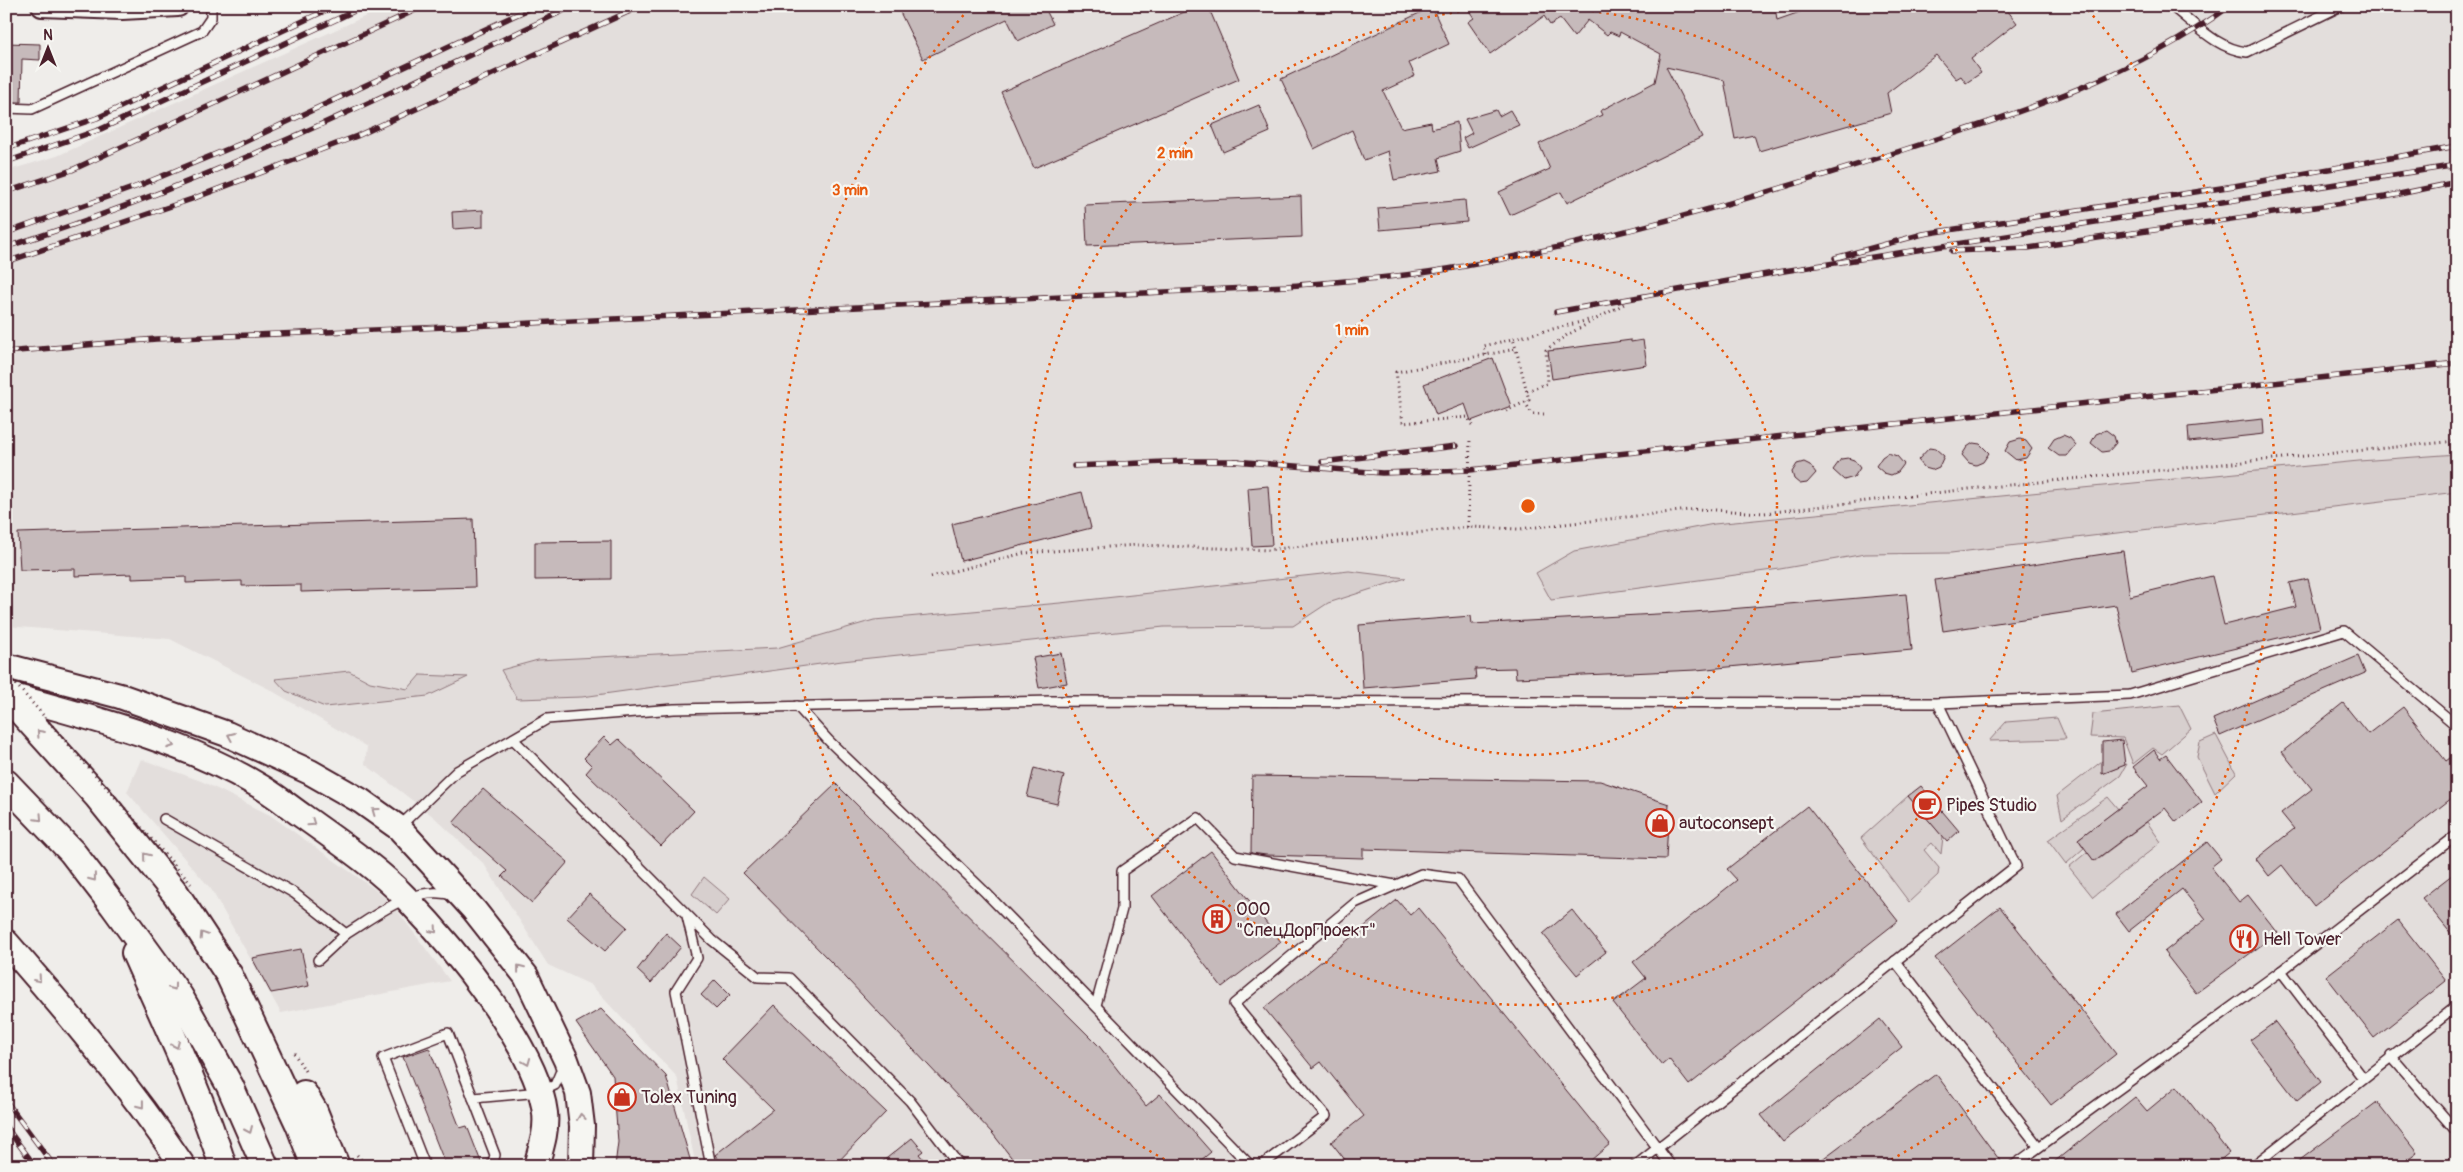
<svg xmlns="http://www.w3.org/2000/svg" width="2463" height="1172" font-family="Pangolin,sans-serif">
<rect width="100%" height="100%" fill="#efedea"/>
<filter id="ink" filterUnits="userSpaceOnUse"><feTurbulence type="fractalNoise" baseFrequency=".02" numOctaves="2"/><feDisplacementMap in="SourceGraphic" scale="10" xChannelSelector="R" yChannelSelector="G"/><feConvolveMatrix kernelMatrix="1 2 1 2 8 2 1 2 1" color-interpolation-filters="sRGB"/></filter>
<g filter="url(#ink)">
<!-- built -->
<g fill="#e3dedc">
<path d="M 388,6 L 2457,6 L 2457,1166 L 696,1166 L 677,1077 L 591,985 L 548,965 L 484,864 L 434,817 L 365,764 L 367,747 L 269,689 L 170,639 L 6,626 L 6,171 L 57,156 Z"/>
<path d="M 141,759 L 201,781 L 270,815 L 373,888 L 393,905 L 450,981 L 281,1013 L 211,889 L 127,792 Z"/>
</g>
<!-- green -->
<g fill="#d7cfce" stroke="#90777c">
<path d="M 2457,454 L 2457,492 L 1951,553 L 1865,554 L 1780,569 L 1551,600 L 1536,573 L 1574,551 L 1714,524 L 2359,461 Z"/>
<path d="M 1349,571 L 1406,578 L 1328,603 L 1293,626 L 1164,627 L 842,661 L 582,697 L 517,699 L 501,670 L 538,660 L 777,648 L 874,620 L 1060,603 Z"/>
<path d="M 349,671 L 370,682 L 408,689 L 420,675 L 468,677 L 428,696 L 325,707 L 286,691 L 275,679 Z"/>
<path d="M 2179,705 L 2191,729 L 2162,754 L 2153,748 L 2133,764 L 2123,738 L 2090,737 L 2093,714 Z"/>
<path d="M 2057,718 L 2066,739 L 1989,741 L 2006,722 Z"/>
<path d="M 2216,735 L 2236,773 L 2215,793 L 2197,757 L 2200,742 Z"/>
<path d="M 2102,761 L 2104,773 L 2127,764 L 2120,776 L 2062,819 L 2057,796 Z"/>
<path d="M 1908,796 L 1943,837 L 1941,854 L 1932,843 L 1924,850 L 1939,868 L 1938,875 L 1909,902 L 1861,838 Z"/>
<path d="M 2108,797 L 2118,809 L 2078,839 L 2084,848 L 2066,864 L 2048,840 Z"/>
<path d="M 2147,822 L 2161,842 L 2093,897 L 2069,867 L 2087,852 L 2095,861 Z"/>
<path d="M 704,877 L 730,899 L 716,915 L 692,894 Z"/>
</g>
<!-- building -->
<g fill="#c6babb" stroke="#4a1f2b">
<path d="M 897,6 L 1044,6 L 1053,24 L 1018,41 L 1007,19 L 923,59 Z"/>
<path d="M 1198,6 L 1208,6 L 1239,79 L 1034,168 L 1001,92 Z"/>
<path d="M 1466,6 L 1775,6 L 1777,20 L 1817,6 L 2004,6 L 2017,23 L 1971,59 L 1981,73 L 1966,83 L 1961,76 L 1956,79 L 1936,55 L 1887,93 L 1891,113 L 1759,151 L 1754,135 L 1735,139 L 1724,80 L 1666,67 L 1702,137 L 1567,203 L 1561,192 L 1510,215 L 1499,192 L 1550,169 L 1539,144 L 1602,115 L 1600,111 L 1655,82 L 1661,54 L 1620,32 L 1619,36 L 1610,32 L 1607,35 L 1588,20 L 1574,37 L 1560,19 L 1550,25 L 1544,16 L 1490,54 L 1468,22 L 1474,18 Z"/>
<path d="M 1432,7 L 1449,44 L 1409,63 L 1415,76 L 1383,91 L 1401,128 L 1431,122 L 1432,129 L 1457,122 L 1460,151 L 1438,158 L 1441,171 L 1394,180 L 1388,151 L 1364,160 L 1352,130 L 1314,149 L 1281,79 Z"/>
<path d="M 6,43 L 40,44 L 40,60 L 22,59 L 21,102 L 6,102 Z"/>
<path d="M 1259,105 L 1270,132 L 1223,152 L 1212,125 Z"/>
<path d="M 1496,110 L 1499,116 L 1510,110 L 1519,125 L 1468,148 L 1463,138 L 1472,133 L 1465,119 Z"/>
<path d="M 1301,196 L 1302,237 L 1087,246 L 1085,205 Z"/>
<path d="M 1465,200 L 1467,222 L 1380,230 L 1378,208 Z"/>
<path d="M 483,210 L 483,227 L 453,229 L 452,212 Z"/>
<path d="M 1631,340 L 1631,342 L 1643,340 L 1647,365 L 1552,379 L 1548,351 Z"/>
<path d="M 1493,358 L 1511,406 L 1471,421 L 1465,404 L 1436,415 L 1424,384 Z"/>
<path d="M 2263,419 L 2264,434 L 2189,442 L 2188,427 Z"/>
<path d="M 2106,430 L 2114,436 L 2116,443 L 2109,451 L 2102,452 L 2091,443 L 2096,434 Z"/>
<path d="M 2063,435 L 2070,438 L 2076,445 L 2067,456 L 2059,456 L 2048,448 L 2054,439 Z"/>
<path d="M 2020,439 L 2026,441 L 2032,449 L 2026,458 L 2016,460 L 2005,451 L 2010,442 Z"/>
<path d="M 1973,443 L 1980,444 L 1989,453 L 1983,462 L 1976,465 L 1969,463 L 1962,455 L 1967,447 Z"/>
<path d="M 1929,448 L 1936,449 L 1944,456 L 1939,467 L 1932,470 L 1925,468 L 1918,460 Z"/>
<path d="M 1888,453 L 1897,456 L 1904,464 L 1898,472 L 1891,475 L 1884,473 L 1876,466 L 1882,457 Z"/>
<path d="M 1848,458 L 1854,460 L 1860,468 L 1854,477 L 1844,480 L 1833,470 L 1841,459 Z"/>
<path d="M 1804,462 L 1810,465 L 1816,473 L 1807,483 L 1800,484 L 1794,479 L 1792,472 L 1797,464 Z"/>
<path d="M 1268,486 L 1272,545 L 1252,546 L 1248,488 Z"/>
<path d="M 1082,492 L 1091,528 L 961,561 L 952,524 Z"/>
<path d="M 473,519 L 475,587 L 301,592 L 301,585 L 242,586 L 242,581 L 186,583 L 186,577 L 132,579 L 132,574 L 75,576 L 75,569 L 20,570 L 18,533 Z"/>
<path d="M 611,541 L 611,579 L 535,580 L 535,542 Z"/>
<path d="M 2123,551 L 2130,596 L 2212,576 L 2224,625 L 2296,607 L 2290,583 L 2308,579 L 2320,628 L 2132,673 L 2116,605 L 1943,631 L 1935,580 Z"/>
<path d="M 1906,594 L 1912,650 L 1696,670 L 1516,678 L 1515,668 L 1475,669 L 1476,679 L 1363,688 L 1359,625 L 1471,616 L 1472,624 L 1694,612 Z"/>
<path d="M 1061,653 L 1067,683 L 1039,688 L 1033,658 Z"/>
<path d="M 2358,656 L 2365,673 L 2220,736 L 2213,719 Z"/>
<path d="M 2343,703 L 2368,734 L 2403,707 L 2446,761 L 2457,753 L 2457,794 L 2314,906 L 2282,865 L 2269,876 L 2256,859 L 2294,829 L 2281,813 L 2312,789 L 2282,752 Z"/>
<path d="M 604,737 L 612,745 L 619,739 L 694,811 L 661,846 L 586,773 L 592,766 L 584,758 Z"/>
<path d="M 2122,740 L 2125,765 L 2102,774 L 2102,742 Z"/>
<path d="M 2154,750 L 2160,759 L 2166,755 L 2202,802 L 2176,822 L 2165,808 L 2094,861 L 2078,839 L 2148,786 L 2133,767 Z"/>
<path d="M 1034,768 L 1064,776 L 1057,804 L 1027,797 Z"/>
<path d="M 1252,776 L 1600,781 L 1669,804 L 1666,859 L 1363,849 L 1363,858 L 1266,855 L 1251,853 Z"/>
<path d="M 836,784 L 1099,1046 L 1146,1106 L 1160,1094 L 1211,1152 L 1194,1166 L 1018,1166 L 993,1134 L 832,963 L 743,873 Z"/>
<path d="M 1921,786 L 1959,831 L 1947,842 L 1908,796 Z"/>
<path d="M 483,789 L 568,862 L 532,903 L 502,876 L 507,871 L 453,823 Z"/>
<path d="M 1807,806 L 1898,921 L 1689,1085 L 1669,1059 L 1662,1065 L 1613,1003 L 1646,978 L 1633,962 L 1737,880 L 1727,869 Z"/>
<path d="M 2207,842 L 2221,859 L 2211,867 L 2239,902 L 2248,895 L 2278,933 L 2196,993 L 2164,952 L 2206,919 L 2182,889 L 2129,931 L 2116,914 Z"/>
<path d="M 1211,851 L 1281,942 L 1222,987 L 1152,896 Z"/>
<path d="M 2457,871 L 2457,941 L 2422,898 Z"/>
<path d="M 589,894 L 627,927 L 605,951 L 567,918 Z"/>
<path d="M 1397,900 L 1410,915 L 1418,908 L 1610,1144 L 1584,1166 L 1350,1166 L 1331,1142 L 1364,1116 L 1321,1062 L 1313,1068 L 1264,1008 Z"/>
<path d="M 2000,907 L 2116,1054 L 2051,1105 L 1935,958 Z"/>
<path d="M 1572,910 L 1606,952 L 1577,975 L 1543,934 Z"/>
<path d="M 2398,920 L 2446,981 L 2374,1038 L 2326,976 Z"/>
<path d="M 666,933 L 681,947 L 651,983 L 637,970 Z"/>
<path d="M 301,949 L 309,986 L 271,993 L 252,958 Z"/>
<path d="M 715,980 L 730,995 L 716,1009 L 701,995 Z"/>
<path d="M 774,1005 L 886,1112 L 834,1166 L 724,1166 L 715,1155 L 773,1109 L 722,1059 Z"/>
<path d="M 601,1009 L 666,1076 L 692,1166 L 615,1166 L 618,1142 L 613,1076 L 576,1023 Z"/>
<path d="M 1880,1019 L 1902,1047 L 1783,1142 L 1761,1115 Z"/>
<path d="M 2275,1022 L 2321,1082 L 2297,1101 L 2250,1040 Z"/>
<path d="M 429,1048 L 460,1128 L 467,1126 L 481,1162 L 472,1166 L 446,1166 L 403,1057 Z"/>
<path d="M 1936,1074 L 2004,1166 L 1813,1166 Z"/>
<path d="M 2177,1086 L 2229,1153 L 2213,1166 L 2049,1166 L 2135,1097 L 2147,1111 Z"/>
<path d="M 2377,1102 L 2417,1153 L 2400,1166 L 2292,1166 Z"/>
<path d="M 912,1138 L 923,1151 L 919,1154 L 929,1166 L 877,1166 Z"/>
</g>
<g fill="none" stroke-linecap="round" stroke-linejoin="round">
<defs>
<g id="service">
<path d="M 2171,6 C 2194,23 2217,49 2247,52 L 2341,6"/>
<path d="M 6,108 L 32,109 L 202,31 L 211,18 L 211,6"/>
<path d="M 1938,703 L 2130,695 L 2344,631 L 2457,726"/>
<path d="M 797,706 L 829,741 L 986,893 L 1251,1166"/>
<path d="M 513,739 L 712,940 L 758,977 L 789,978 L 910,1101 L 960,1166"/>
<path d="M 164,819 L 294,893 L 346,934 L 318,960"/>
<path d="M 400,826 L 457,771 L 547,719 L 674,709 L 1052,701 L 1938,703 L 2016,866 L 1635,1166"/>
<path d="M 687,916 L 697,958 L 676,991 L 711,1166"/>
<path d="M 346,934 C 377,915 416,882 455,896"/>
<path d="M 1895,961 L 2038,1146"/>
<path d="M 2281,971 L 2457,835"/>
<path d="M 1096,1005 L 1122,909 L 1122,871 L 1198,818 L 1235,856 L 1395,885"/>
<path d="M 2391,1056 L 2457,1132"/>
<path d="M 473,1098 L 540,1092 L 555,1085 L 563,1066"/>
<path d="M 425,1166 L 383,1058 L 448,1033 L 495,1155 L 492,1166"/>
<path d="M 1261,1166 L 1326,1116 L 1234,1004 L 1355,903 L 1421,874 L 1458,879 L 1671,1166"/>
<path d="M 2013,1166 L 2281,971 L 2363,1078"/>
<path d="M 2253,1166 L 2457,1006"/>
</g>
<path id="tertiary" d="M 42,6 L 122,9 L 178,6"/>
<g id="secondary">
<path d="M 6,666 L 120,696 L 227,734 L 310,772 L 361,801 L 399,828 L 474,910 L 526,976 L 566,1060 L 578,1093 L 582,1126 L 581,1166"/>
<path d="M 6,694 C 91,718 179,739 256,784 C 273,793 288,806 304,817 C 339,842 376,867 406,898 C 452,946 537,1047 545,1113 C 547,1131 541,1148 536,1166"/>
<path d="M 6,942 C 69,1014 130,1087 183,1166"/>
</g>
<g id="primary">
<path d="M 6,695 L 98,797 L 176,894 L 229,975 L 299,1124 L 315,1166"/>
<path d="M 6,783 L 72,852 L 113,905 L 180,997 L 230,1086 L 265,1166"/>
<path d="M 135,953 C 166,1023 200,1093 223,1166"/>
<path d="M 304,1094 L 314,1111 L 336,1166"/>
</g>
</defs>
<!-- service casing -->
<use href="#service" stroke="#4a1f2b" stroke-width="12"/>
<!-- tertiary casing -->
<use href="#tertiary" stroke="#4a1f2b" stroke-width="24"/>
<!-- secondary casing -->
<use href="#secondary" stroke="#4a1f2b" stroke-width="28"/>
<!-- primary casing -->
<use href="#primary" stroke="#4a1f2b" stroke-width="30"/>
<!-- path -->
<g stroke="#4a1f2b" stroke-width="3" stroke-dasharray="1 4" stroke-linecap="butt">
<path d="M 1486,355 L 1484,346 L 1593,319"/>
<path d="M 1527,391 L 1548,383 L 1546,350 L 1567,335 L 1624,304"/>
<path d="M 1525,402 L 1532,414 L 1544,414"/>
<path d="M 1506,411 L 1529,400 L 1516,349"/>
<path d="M 1472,425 L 1468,417 L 1403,423 L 1396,372 L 1516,349 L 1513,339"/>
<path d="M 1468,527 L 1470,438"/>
<path d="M 931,577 L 1024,553 L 1137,545 L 1268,550 L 1468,527 L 1519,529 L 1698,509 L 1764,513 L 1969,489 L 2457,441"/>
<path d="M 294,1053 L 305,1071"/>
<path d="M 357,1155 L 367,1166"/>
</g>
<!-- service -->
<use href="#service" stroke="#f6f6f2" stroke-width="9"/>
<!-- tertiary -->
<use href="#tertiary" stroke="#f6f6f2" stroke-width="20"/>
<!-- secondary -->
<use href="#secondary" stroke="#f6f6f2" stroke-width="24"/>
<!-- primary -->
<use href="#primary" stroke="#f6f6f2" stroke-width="26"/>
<defs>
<g id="rail">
<path d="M 6,149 L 97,118 L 335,6"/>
<path d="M 6,162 L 101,129 L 365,6"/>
<path d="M 6,192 L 72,170 L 424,6"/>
<path d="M 6,233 L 138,186 L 240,144 L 535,6"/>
<path d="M 6,247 C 203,185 387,95 573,6"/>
<path d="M 1952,251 L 2028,248 L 2385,197 L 2457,182"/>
<path d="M 1835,258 L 1923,234 L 2234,186 L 2457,146"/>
<path d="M 6,262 L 192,199 L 357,136 L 641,6"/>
<path d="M 1556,312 L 1784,271 L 2457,165"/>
<path d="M 6,352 L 156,339 L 470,326 L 1287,286 C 1346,281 1406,277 1465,266 C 1610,240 1753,198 1894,153 C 2014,114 2126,81 2230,6"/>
<path d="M 1234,461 L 1382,473 L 1470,470 L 2457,363"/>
<path d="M 1322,462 L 1456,446"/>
<path d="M 1074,466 L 1187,461 L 1239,461"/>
<path d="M 6,1101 L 54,1166"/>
<path d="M 6,1127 L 35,1166"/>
</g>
</defs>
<!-- rail casing -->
<use href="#rail" stroke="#4a1f2b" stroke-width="5.5"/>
<!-- rail -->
<use href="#rail" stroke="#f6f6f2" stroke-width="4" stroke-dasharray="11" stroke-linecap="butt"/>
<!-- path-bridge -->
<path stroke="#4a1f2b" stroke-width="3" stroke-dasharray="1 4" stroke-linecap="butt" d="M 6,673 L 191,884"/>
</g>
<!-- one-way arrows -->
<defs><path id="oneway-chevron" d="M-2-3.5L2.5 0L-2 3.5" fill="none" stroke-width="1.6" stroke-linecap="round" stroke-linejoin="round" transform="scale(1.25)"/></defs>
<g stroke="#a99598">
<use href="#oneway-chevron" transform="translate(40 733) rotate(-132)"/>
<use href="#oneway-chevron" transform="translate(231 736) rotate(-157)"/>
<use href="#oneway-chevron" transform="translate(171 745) rotate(20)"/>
<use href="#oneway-chevron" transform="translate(375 811) rotate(-144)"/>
<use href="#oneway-chevron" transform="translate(39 818) rotate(47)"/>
<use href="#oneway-chevron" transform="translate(312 823) rotate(35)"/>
<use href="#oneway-chevron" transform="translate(146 856) rotate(-129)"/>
<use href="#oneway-chevron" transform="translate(93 878) rotate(52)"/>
<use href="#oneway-chevron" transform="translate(434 930) rotate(49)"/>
<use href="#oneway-chevron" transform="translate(203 935) rotate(-123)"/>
<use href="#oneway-chevron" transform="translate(520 968) rotate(-128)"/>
<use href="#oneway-chevron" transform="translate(38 979) rotate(49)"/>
<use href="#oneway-chevron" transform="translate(173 987) rotate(54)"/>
<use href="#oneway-chevron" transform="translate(176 1045) rotate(66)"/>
<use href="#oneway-chevron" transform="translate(527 1062) rotate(68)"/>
<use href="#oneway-chevron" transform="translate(141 1105) rotate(52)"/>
<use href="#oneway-chevron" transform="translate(581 1117) rotate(-96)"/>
<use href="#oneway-chevron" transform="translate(249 1130) rotate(66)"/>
</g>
</g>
<!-- distance rings -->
<g fill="none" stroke="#e8590c" stroke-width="2.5" stroke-dasharray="2.5 5">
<circle cx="1528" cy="506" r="249"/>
<circle cx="1528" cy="506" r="499"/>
<path d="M1171 1163A748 748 0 0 1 968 10M2088 10A748 748 0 0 1 1885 1163"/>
</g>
<!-- icons -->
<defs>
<symbol id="cafe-ring" viewBox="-11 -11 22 22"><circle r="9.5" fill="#f6f6f2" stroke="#c8321e" stroke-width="1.5"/><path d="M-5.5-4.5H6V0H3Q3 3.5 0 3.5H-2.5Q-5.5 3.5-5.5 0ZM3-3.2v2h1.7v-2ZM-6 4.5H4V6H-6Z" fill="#c8321e"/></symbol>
<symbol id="shop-ring" viewBox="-11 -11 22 22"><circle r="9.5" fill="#f6f6f2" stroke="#c8321e" stroke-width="1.5"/><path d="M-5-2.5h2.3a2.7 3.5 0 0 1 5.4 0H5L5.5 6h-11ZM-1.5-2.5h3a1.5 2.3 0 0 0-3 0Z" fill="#c8321e"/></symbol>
<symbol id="building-ring" viewBox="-11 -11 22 22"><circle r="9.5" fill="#f6f6f2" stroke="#c8321e" stroke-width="1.5"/><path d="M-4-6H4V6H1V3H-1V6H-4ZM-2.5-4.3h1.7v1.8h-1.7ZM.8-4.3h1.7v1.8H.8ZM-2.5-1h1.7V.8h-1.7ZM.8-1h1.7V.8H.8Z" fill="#c8321e"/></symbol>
<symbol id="restaurant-ring" viewBox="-11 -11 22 22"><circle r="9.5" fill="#f6f6f2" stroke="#c8321e" stroke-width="1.5"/><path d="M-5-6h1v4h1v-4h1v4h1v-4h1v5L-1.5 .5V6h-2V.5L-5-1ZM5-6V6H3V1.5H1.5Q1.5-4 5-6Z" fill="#c8321e"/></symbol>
</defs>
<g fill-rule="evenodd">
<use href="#cafe-ring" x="1911" y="789" width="32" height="32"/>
<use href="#shop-ring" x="1644" y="807" width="32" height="32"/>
<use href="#building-ring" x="1201" y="903" width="32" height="32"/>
<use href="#restaurant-ring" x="2228" y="923" width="32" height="32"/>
<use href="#shop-ring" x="606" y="1081" width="32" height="32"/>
</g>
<g text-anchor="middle" stroke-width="4.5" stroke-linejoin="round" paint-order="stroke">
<!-- poi labels -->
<g font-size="18" fill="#4a1f2b" stroke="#f6f6f2" text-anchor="start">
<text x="1946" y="811">Pipes Studio</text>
<text x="1679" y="829">autoconsept</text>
<text x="1236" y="915">ООО<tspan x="1236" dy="21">"СпецДорПроект"</tspan></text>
<text x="2263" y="945">Hell Tower</text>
<text x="641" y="1103">Tolex Tuning</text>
</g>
</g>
<circle cx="1528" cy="506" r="8" fill="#e8590c" stroke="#f6f6f2" stroke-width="2.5"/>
<g font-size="15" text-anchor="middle" font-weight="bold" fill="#e8590c" stroke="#f6f6f2" stroke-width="4.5" stroke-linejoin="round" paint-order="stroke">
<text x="1175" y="158">2 min</text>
<text x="850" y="195">3 min</text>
<text x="1352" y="335">1 min</text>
</g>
<!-- margin -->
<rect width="2463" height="1172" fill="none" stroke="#f6f6f2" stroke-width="25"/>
<rect x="12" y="12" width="2438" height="1147" fill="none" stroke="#4a1f2b" stroke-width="2" filter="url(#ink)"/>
<!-- north arrow -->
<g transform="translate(48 48)" stroke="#f6f6f2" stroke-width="4" paint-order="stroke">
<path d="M0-4L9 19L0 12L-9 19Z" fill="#4a1f2b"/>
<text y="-8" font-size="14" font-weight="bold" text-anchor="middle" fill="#4a1f2b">N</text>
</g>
</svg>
